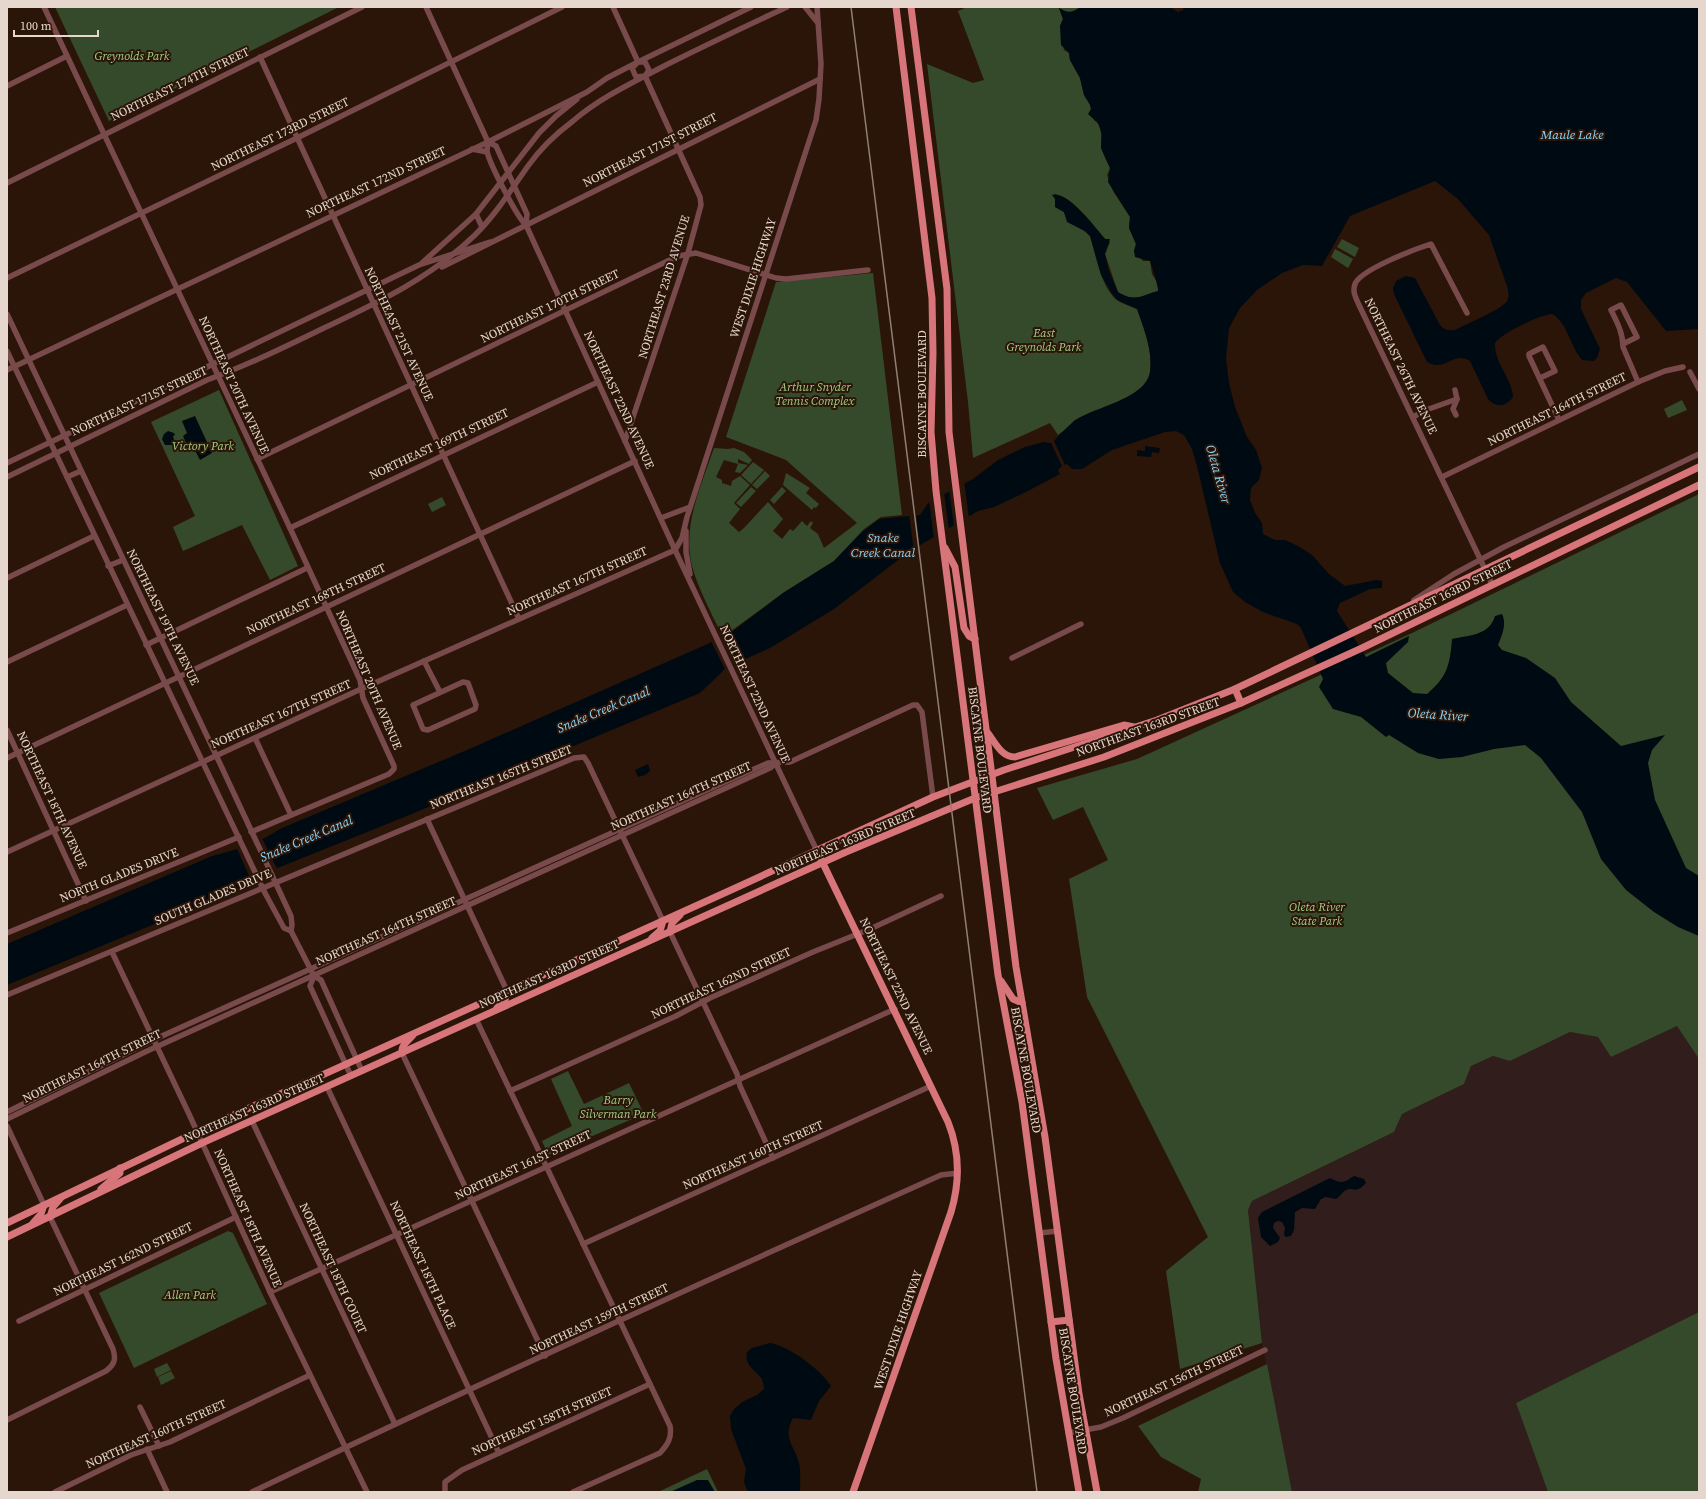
<svg xmlns="http://www.w3.org/2000/svg" width="1706" height="1499" font-family="'Source Serif 4',serif">
<rect width="100%" height="100%" fill="#2b1508"/>
<!-- industrial -->
<path fill="#301d1c" d="M 1677,1026 L 1699,1059 L 1699,1312 L 1516,1403 L 1548,1492 L 1292,1492 L 1262,1343 L 1248,1210 L 1252,1201 L 1394,1132 L 1402,1114 L 1464,1084 L 1471,1066 L 1493,1056 L 1510,1061 L 1570,1032 L 1598,1037 L 1611,1057 Z"/>
<!-- green -->
<g fill="#354a2a">
<path d="M 55,7 L 339,7 L 109,121 Z"/>
<path d="M 967,7 L 1080,7 C 1072,13 1068,13 1059,8 L 1063,19 L 1060,26 L 1064,50 L 1069,53 L 1070,60 L 1080,78 L 1084,95 L 1090,104 L 1094,120 C 1105,127 1099,140 1102,150 C 1104,156 1107,162 1110,168 L 1107,175 L 1113,191 L 1130,217 L 1129,228 L 1136,244 L 1134,251 L 1143,261 L 1150,261 L 1152,274 L 1159,285 L 1159,291 C 1142,295 1135,303 1118,292 L 1105,254 L 1110,242 C 1090,229 1080,200 1055,194 L 1055,207 L 1064,212 C 1067,225 1082,227 1090,236 C 1096,254 1101,288 1117,300 C 1122,304 1131,306 1137,309 C 1144,329 1153,351 1150,372 C 1146,398 1094,409 1074,421 C 1072,423 1070,426 1068,428 C 1065,431 1061,432 1058,435 L 1050,423 L 973,458 L 968,402 L 927,64 L 973,83 L 984,80 L 958,11 Z"/>
<path d="M 1342,239 L 1359,248 L 1355,257 L 1337,247 Z"/>
<path d="M 1335,249 L 1353,259 L 1348,268 L 1331,257 Z"/>
<path d="M 873,273 L 902,515 L 881,517 L 864,529 L 834,561 L 783,593 L 727,634 L 720,631 C 711,613 697,585 692,566 C 682,526 701,486 714,448 L 728,449 L 734,448 L 744,452 L 752,460 L 749,464 L 738,459 L 738,463 L 748,465 L 740,473 L 735,472 L 738,464 L 724,460 L 716,477 L 722,480 L 722,483 L 731,486 L 732,481 L 740,476 L 750,485 L 734,503 L 740,509 L 729,523 L 739,532 L 744,528 L 768,502 L 783,519 L 773,531 L 782,539 L 790,529 L 793,531 L 802,521 L 807,526 L 811,521 L 813,523 L 810,528 L 818,534 L 824,548 L 857,523 L 786,460 L 726,437 L 776,282 Z"/>
<path d="M 219,390 L 298,566 L 270,580 L 242,525 L 183,551 L 173,527 L 195,516 L 151,422 Z"/>
<path d="M 1682,400 L 1687,410 L 1668,418 L 1664,409 Z"/>
<path d="M 753,462 L 764,470 L 751,484 L 741,475 Z"/>
<path d="M 765,471 L 770,476 L 757,489 L 752,485 Z"/>
<path d="M 786,473 L 810,488 L 806,493 L 819,504 L 816,508 L 814,507 L 812,510 L 783,485 Z"/>
<path d="M 751,487 L 756,491 L 741,507 L 736,503 Z"/>
<path d="M 782,487 L 786,491 L 774,504 L 770,500 Z"/>
<path d="M 1699,494 L 1699,1059 L 1677,1026 L 1611,1057 L 1598,1037 L 1570,1032 L 1510,1061 L 1493,1056 L 1471,1066 L 1464,1084 L 1402,1114 L 1394,1132 L 1252,1201 L 1248,1210 L 1262,1343 L 1180,1369 L 1166,1271 L 1208,1237 L 1087,997 L 1069,879 L 1108,860 L 1083,807 L 1053,820 L 1037,788 L 1137,759 L 1412,633 Z"/>
<path d="M 442,497 L 446,505 L 432,512 L 428,504 Z"/>
<path d="M 568,1071 L 584,1104 L 629,1083 L 644,1114 L 548,1155 L 542,1141 L 572,1126 L 551,1079 Z"/>
<path d="M 228,1231 L 233,1233 L 267,1304 L 134,1368 L 99,1293 Z"/>
<path d="M 1699,1312 L 1699,1492 L 1548,1492 L 1516,1403 Z"/>
<path d="M 167,1363 L 171,1370 L 157,1377 L 154,1369 Z"/>
<path d="M 1267,1364 L 1292,1492 L 1198,1492 L 1201,1479 L 1161,1457 L 1138,1426 Z"/>
<path d="M 171,1371 L 175,1378 L 161,1385 L 158,1377 Z"/>
<path d="M 707,1469 L 718,1492 L 658,1492 Z"/>
</g>
<!-- water -->
<g fill="#000a12">
<path d="M 1080,7 L 1170,7 L 1178,12 L 1183,10 L 1184,7 L 1699,7 L 1699,329 L 1666,331 L 1627,282 L 1616,278 L 1586,293 L 1581,300 L 1581,309 L 1600,349 L 1597,358 L 1594,361 L 1582,360 C 1570,346 1568,323 1552,314 C 1540,315 1501,333 1495,343 C 1494,363 1512,378 1513,397 C 1506,407 1496,408 1488,399 L 1470,361 C 1454,350 1445,373 1427,362 L 1394,294 L 1393,288 L 1396,281 L 1406,276 L 1415,278 L 1440,325 C 1444,330 1449,331 1455,330 C 1464,325 1503,309 1507,301 C 1510,296 1508,291 1507,286 L 1489,235 L 1458,199 L 1435,181 L 1350,216 L 1322,266 L 1303,265 L 1282,273 L 1257,290 L 1240,308 L 1229,328 L 1226,358 L 1229,383 L 1235,407 L 1247,437 L 1256,450 L 1262,468 L 1259,480 L 1251,488 L 1250,500 L 1255,513 L 1262,523 L 1263,534 L 1275,540 L 1285,540 L 1298,546 L 1312,555 L 1329,574 L 1345,586 L 1377,580 L 1382,581 L 1382,588 L 1370,589 L 1340,603 L 1337,611 L 1366,657 L 1409,636 L 1408,642 L 1386,663 L 1388,673 L 1413,693 L 1427,694 C 1447,677 1450,665 1452,639 C 1469,635 1489,636 1495,616 L 1502,614 C 1507,624 1502,635 1498,645 L 1502,650 L 1526,658 L 1555,678 L 1571,702 L 1621,746 L 1665,735 L 1652,750 L 1648,763 L 1655,800 L 1686,868 L 1699,876 L 1699,936 L 1678,927 L 1654,912 L 1626,890 L 1601,859 L 1582,812 L 1541,758 L 1525,745 L 1494,749 L 1462,757 L 1439,759 L 1418,753 L 1389,735 L 1386,737 L 1361,717 L 1333,709 L 1319,687 L 1323,679 L 1301,628 L 1297,624 L 1263,612 L 1245,602 L 1233,592 L 1220,563 L 1197,466 L 1192,449 L 1184,435 L 1176,431 L 1165,432 L 1112,450 L 1082,469 L 1072,469 L 1067,464 L 1065,465 L 1054,441 C 1059,435 1066,428 1073,422 C 1091,407 1146,400 1150,372 C 1153,350 1144,329 1137,309 L 1117,300 L 1111,292 L 1101,275 L 1090,236 L 1085,231 L 1067,222 L 1064,212 L 1055,207 L 1055,199 L 1052,195 C 1067,190 1096,228 1105,239 L 1110,239 L 1105,254 L 1109,271 L 1118,292 C 1135,303 1142,295 1158,291 C 1159,289 1152,266 1150,261 L 1135,257 L 1134,251 L 1136,244 L 1129,228 L 1130,217 L 1108,182 L 1110,168 L 1101,148 L 1102,134 L 1098,123 L 1088,114 L 1091,109 L 1090,105 L 1084,95 L 1080,78 L 1070,60 L 1069,53 L 1061,45 L 1060,26 L 1063,19 L 1059,8 C 1067,13 1072,14 1080,7 Z"/>
<path d="M 195,416 L 212,453 L 200,460 L 194,448 L 189,450 L 183,436 L 187,433 L 182,421 Z"/>
<path d="M 168,431 L 174,433 L 175,435 L 173,436 L 175,443 L 174,445 L 165,445 L 162,439 L 164,434 Z"/>
<path d="M 1044,442 L 1051,443 L 1062,466 L 1058,470 L 1060,474 L 1024,493 L 994,507 L 978,511 L 910,551 L 834,609 L 770,648 L 725,668 L 722,672 L 700,693 L 402,818 L 248,880 L 237,890 L 7,985 L 7,944 L 212,856 C 237,850 259,843 280,829 L 474,747 L 712,642 L 733,631 L 783,593 L 834,561 L 861,533 L 879,519 L 920,515 L 928,503 L 973,479 L 998,460 L 1025,447 Z"/>
<path d="M 1145,446 L 1160,448 L 1159,453 L 1152,452 L 1151,457 L 1137,456 L 1137,450 L 1145,451 Z"/>
<path d="M 648,764 L 650,771 L 645,775 L 638,777 L 635,770 Z"/>
<path d="M 1354,1176 L 1364,1179 L 1366,1183 C 1355,1195 1354,1186 1346,1190 C 1342,1192 1340,1197 1336,1199 L 1326,1197 L 1321,1199 L 1315,1209 L 1302,1208 L 1295,1212 L 1294,1230 L 1291,1236 L 1286,1237 L 1284,1235 L 1285,1228 L 1282,1222 L 1278,1221 L 1274,1223 L 1273,1228 L 1280,1238 L 1278,1242 L 1270,1246 L 1261,1237 L 1258,1218 L 1262,1212 L 1330,1178 C 1341,1184 1344,1183 1354,1176 Z"/>
<path d="M 770,1343 C 789,1346 820,1369 831,1386 L 819,1401 L 811,1420 L 793,1418 C 782,1439 794,1444 799,1463 C 801,1472 800,1483 800,1492 L 748,1492 L 744,1482 L 746,1469 L 731,1429 L 730,1416 L 734,1409 L 742,1402 L 757,1395 L 764,1389 C 764,1386 763,1382 762,1379 C 755,1369 744,1366 747,1352 L 752,1348 Z"/>
<path d="M 697,1480 L 708,1480 L 715,1492 L 670,1492 Z"/>
</g>
<!-- pier -->
<g fill="#2b1508">
<path d="M 964,481 L 969,518 L 954,526 L 949,489 Z"/>
<path d="M 944,492 L 949,530 L 934,539 L 929,500 Z"/>
<path d="M 916,513 L 920,549 L 914,552 L 909,514 Z"/>
<path d="M 722,634 L 736,663 L 725,669 L 711,641 Z"/>
<path d="M 262,838 L 277,869 L 251,880 L 237,849 Z"/>
</g>
<g fill="none" stroke-linecap="round" stroke-linejoin="round">
<!-- minor -->
<g stroke="#794a4b" stroke-width="5.5">
<path d="M 44,7 L 290,528 L 360,680 L 363,698 L 394,766 L 394,769 L 389,774 L 251,832"/>
<path d="M 426,7 L 488,142 C 488,145 487,148 487,151 C 489,163 517,217 526,225 L 675,550 L 817,851"/>
<path d="M 613,7 L 638,62"/>
<path d="M 805,7 L 818,23"/>
<path d="M 260,57 L 519,619"/>
<path d="M 638,62 L 645,62 L 649,70 L 645,76 L 636,77 L 632,68 Z"/>
<path d="M 7,86 L 67,56"/>
<path d="M 488,142 L 496,146 L 527,214 L 526,225"/>
<path d="M 472,149 L 487,152"/>
<path d="M 7,183 L 362,7"/>
<path d="M 476,214 L 482,227"/>
<path d="M 422,263 L 476,214 L 539,133 L 556,116 L 577,99"/>
<path d="M 442,267 L 820,79"/>
<path d="M 7,278 L 297,138 L 562,7"/>
<path d="M 1467,313 L 1431,244 C 1415,249 1360,270 1355,284 C 1352,292 1356,298 1359,305 L 1492,584"/>
<path d="M 7,314 L 216,755 L 291,916 L 292,925 L 291,931"/>
<path d="M 1623,344 L 1637,337 L 1621,305 L 1611,310 C 1617,322 1623,333 1623,347 L 1638,382"/>
<path d="M 7,351 L 265,893 L 284,928 L 291,931 L 314,976 L 321,980 L 362,1071"/>
<path d="M 7,370 L 488,142 L 587,92 L 607,78 L 638,62 L 751,7"/>
<path d="M 1690,372 L 1699,389"/>
<path d="M 1540,378 L 1555,371 L 1543,347 L 1529,354 L 1529,356 L 1559,420"/>
<path d="M 1455,390 L 1457,399 L 1453,409 L 1456,415"/>
<path d="M 1413,417 L 1426,410 L 1457,399"/>
<path d="M 625,441 L 688,253 L 701,205 L 700,197 L 645,76"/>
<path d="M 257,459 L 678,256 L 696,253 L 776,278 L 786,279 L 868,270"/>
<path d="M 7,463 L 419,265 L 490,242"/>
<path d="M 7,477 L 207,380 C 248,365 287,346 326,327 C 381,301 430,278 475,235 C 496,214 511,190 528,166 C 540,149 557,133 573,121 C 601,97 634,82 666,65 C 706,45 746,26 787,7"/>
<path d="M 67,477 L 81,471"/>
<path d="M 1442,477 L 1638,382 L 1665,371 L 1683,367"/>
<path d="M 661,518 L 690,507"/>
<path d="M 290,528 L 598,382"/>
<path d="M 686,531 L 686,552 L 690,574"/>
<path d="M 108,566 L 123,560"/>
<path d="M 7,578 L 94,536"/>
<path d="M 1414,600 L 1454,574 L 1504,547 L 1699,454"/>
<path d="M 146,645 L 307,568"/>
<path d="M 1012,658 L 1081,624"/>
<path d="M 424,661 L 440,692"/>
<path d="M 7,662 L 127,605"/>
<path d="M 463,682 L 468,683 L 476,705 L 475,709 L 428,730 L 423,729 L 413,705 Z"/>
<path d="M 7,730 L 86,901"/>
<path d="M 255,738 L 291,815"/>
<path d="M 7,758 L 635,461"/>
<path d="M 427,819 L 507,991"/>
<path d="M 7,852 L 361,689 L 675,550 L 682,538 L 687,517 L 816,120 L 819,99 L 821,64 L 817,7"/>
<path d="M 670,932 L 737,1074 L 740,1086 L 773,1158"/>
<path d="M 7,933 L 239,837"/>
<path d="M 112,952 L 189,1114 L 270,1292 L 367,1492"/>
<path d="M 314,976 L 310,986 L 351,1076"/>
<path d="M 7,995 L 574,758 L 584,757 L 588,763 L 663,921"/>
<path d="M 476,1019 L 670,1426 C 672,1438 668,1444 660,1453 L 573,1492"/>
<path d="M 402,1053 L 545,1356"/>
<path d="M 327,1087 L 499,1453"/>
<path d="M 510,1091 L 676,1016 L 710,998 L 813,952 L 870,929 L 941,896"/>
<path d="M 7,1112 L 153,1040 L 707,790 L 768,763 L 790,762 L 913,705 L 917,705 L 922,712 L 933,797"/>
<path d="M 7,1119 L 145,1052 L 770,768 L 775,764"/>
<path d="M 252,1121 L 395,1424"/>
<path d="M 7,1126 L 44,1205"/>
<path d="M 1040,1233 L 1057,1231"/>
<path d="M 583,1244 L 931,1086"/>
<path d="M 270,1292 L 895,1009"/>
<path d="M 19,1321 L 236,1217"/>
<path d="M 140,1407 L 159,1446"/>
<path d="M 7,1420 L 106,1371 C 115,1364 116,1359 113,1349 L 50,1217"/>
<path d="M 1068,1433 L 1101,1427 L 1123,1418 L 1265,1350"/>
<path d="M 147,1449 L 167,1492"/>
<path d="M 55,1492 L 131,1455 L 170,1442 L 310,1375"/>
<path d="M 252,1492 C 480,1383 710,1279 941,1175 L 958,1173"/>
<path d="M 445,1492 L 445,1482 L 462,1470 L 650,1384"/>
</g>
<!-- major -->
<g stroke="#d7757a" stroke-width="7">
<path d="M 896,7 L 932,298 L 933,353 L 931,432 L 936,491 L 998,975 L 1022,1102 L 1056,1359 L 1079,1492"/>
<path d="M 911,7 L 947,289 L 949,432 L 979,673 L 1016,967 L 1045,1137 L 1079,1394 L 1097,1492"/>
<path d="M 945,548 L 955,567 L 964,628 L 969,636 L 975,639"/>
<path d="M 1235,689 L 1241,703"/>
<path d="M 987,732 C 995,742 1001,757 1015,757 L 1124,725 L 1134,727"/>
<path d="M 817,851 L 948,1122 C 960,1152 960,1182 951,1212 L 853,1492"/>
<path d="M 670,932 L 672,923 L 680,915"/>
<path d="M 652,938 L 660,931 L 663,921"/>
<path d="M 1001,981 L 1013,999 L 1022,1003"/>
<path d="M 497,1008 L 505,1000 L 507,991"/>
<path d="M 402,1053 C 401,1045 408,1041 413,1035"/>
<path d="M 101,1189 L 120,1173 L 120,1168"/>
<path d="M 50,1217 L 53,1207 L 60,1199"/>
<path d="M 7,1223 L 205,1128 L 731,890 L 933,797 L 1004,770 L 1157,720 L 1235,689 L 1699,467"/>
<path d="M 33,1223 L 41,1214 L 44,1205"/>
<path d="M 7,1237 L 202,1143 L 846,852 L 975,798 L 1104,757 L 1241,703 L 1362,648 L 1699,485"/>
<path d="M 1051,1322 L 1069,1320"/>
</g>
<!-- rail -->
<path stroke="#917f74" stroke-width="1.5" d="M 851,7 L 1037,1492"/>
</g>
<g text-anchor="middle" stroke-width="4" stroke-linejoin="round" paint-order="stroke">
<!-- park labels -->
<g font-size="12" font-style="italic" fill="#a0d185" stroke="#2b1508">
<text x="132" y="60">Greynolds Park</text>
<text x="1044" y="337">East<tspan x="1044" dy="14">Greynolds Park</tspan></text>
<text x="815" y="391">Arthur Snyder<tspan x="815" dy="14">Tennis Complex</tspan></text>
<text x="203" y="450">Victory Park</text>
<text x="1317" y="911">Oleta River<tspan x="1317" dy="14">State Park</tspan></text>
<text x="618" y="1104">Barry<tspan x="618" dy="14">Silverman Park</tspan></text>
<text x="190" y="1299">Allen Park</text>
</g>
<!-- street labels -->
<g font-size="12" fill="#e6d7ce" stroke="#2b1508">
<text transform="translate(180 84) rotate(-26)" y="4">NORTHEAST 174TH STREET</text>
<text transform="translate(280 134) rotate(-26)" y="4">NORTHEAST 173RD STREET</text>
<text transform="translate(650 150) rotate(-27)" y="4">NORTHEAST 171ST STREET</text>
<text transform="translate(376 182) rotate(-25)" y="4">NORTHEAST 172ND STREET</text>
<text transform="translate(753 278) rotate(-72)" y="4">WEST DIXIE HIGHWAY</text>
<text transform="translate(664 287) rotate(-73)" y="4">NORTHEAST 23RD AVENUE</text>
<text transform="translate(550 306) rotate(-26)" y="4">NORTHEAST 170TH STREET</text>
<text transform="translate(399 334) rotate(65)" y="4">NORTHEAST 21ST AVENUE</text>
<text transform="translate(1401 366) rotate(64)" y="4">NORTHEAST 26TH AVENUE</text>
<text transform="translate(234 385) rotate(65)" y="4">NORTHEAST 20TH AVENUE</text>
<text transform="translate(922 394) rotate(-90)" y="4">BISCAYNE BOULEVARD</text>
<text transform="translate(619 400) rotate(65)" y="4">NORTHEAST 22ND AVENUE</text>
<text transform="translate(139 401) rotate(-25)" y="4">NORTHEAST 171ST STREET</text>
<text transform="translate(1557 409) rotate(-26)" y="4">NORTHEAST 164TH STREET</text>
<text transform="translate(439 444) rotate(-25)" y="4">NORTHEAST 169TH STREET</text>
<text transform="translate(577 581) rotate(-24)" y="4">NORTHEAST 167TH STREET</text>
<text transform="translate(1443 596) rotate(-26)" y="4">NORTHEAST 163RD STREET</text>
<text transform="translate(316 599) rotate(-25)" y="4">NORTHEAST 168TH STREET</text>
<text transform="translate(163 617) rotate(64)" y="4">NORTHEAST 19TH AVENUE</text>
<text transform="translate(369 680) rotate(67)" y="4">NORTHEAST 20TH AVENUE</text>
<text transform="translate(755 694) rotate(65)" y="4">NORTHEAST 22ND AVENUE</text>
<text transform="translate(281 714) rotate(-24)" y="4">NORTHEAST 167TH STREET</text>
<text transform="translate(1148 727) rotate(-20)" y="4">NORTHEAST 163RD STREET</text>
<text transform="translate(980 750) rotate(83)" y="4">BISCAYNE BOULEVARD</text>
<text transform="translate(501 777) rotate(-22)" y="4">NORTHEAST 165TH STREET</text>
<text transform="translate(681 796) rotate(-24)" y="4">NORTHEAST 164TH STREET</text>
<text transform="translate(52 800) rotate(65)" y="4">NORTHEAST 18TH AVENUE</text>
<text transform="translate(845 842) rotate(-23)" y="4">NORTHEAST 163RD STREET</text>
<text transform="translate(119 875) rotate(-22)" y="4">NORTH GLADES DRIVE</text>
<text transform="translate(213 897) rotate(-23)" y="4">SOUTH GLADES DRIVE</text>
<text transform="translate(386 931) rotate(-24)" y="4">NORTHEAST 164TH STREET</text>
<text transform="translate(549 974) rotate(-24)" y="4">NORTHEAST 163RD STREET</text>
<text transform="translate(721 983) rotate(-25)" y="4">NORTHEAST 162ND STREET</text>
<text transform="translate(896 986) rotate(64)" y="4">NORTHEAST 22ND AVENUE</text>
<text transform="translate(92 1066) rotate(-26)" y="4">NORTHEAST 164TH STREET</text>
<text transform="translate(1026 1070) rotate(80)" y="4">BISCAYNE BOULEVARD</text>
<text transform="translate(254 1108) rotate(-24)" y="4">NORTHEAST 163RD STREET</text>
<text transform="translate(753 1155) rotate(-24)" y="4">NORTHEAST 160TH STREET</text>
<text transform="translate(523 1165) rotate(-25)" y="4">NORTHEAST 161ST STREET</text>
<text transform="translate(248 1218) rotate(66)" y="4">NORTHEAST 18TH AVENUE</text>
<text transform="translate(123 1259) rotate(-26)" y="4">NORTHEAST 162ND STREET</text>
<text transform="translate(423 1265) rotate(65)" y="4">NORTHEAST 18TH PLACE</text>
<text transform="translate(333 1268) rotate(65)" y="4">NORTHEAST 18TH COURT</text>
<text transform="translate(599 1319) rotate(-25)" y="4">NORTHEAST 159TH STREET</text>
<text transform="translate(898 1330) rotate(-71)" y="4">WEST DIXIE HIGHWAY</text>
<text transform="translate(1174 1381) rotate(-25)" y="4">NORTHEAST 156TH STREET</text>
<text transform="translate(1073 1391) rotate(81)" y="4">BISCAYNE BOULEVARD</text>
<text transform="translate(542 1421) rotate(-24)" y="4">NORTHEAST 158TH STREET</text>
<text transform="translate(156 1434) rotate(-24)" y="4">NORTHEAST 160TH STREET</text>
</g>
<!-- water labels -->
<g font-size="13" font-style="italic" fill="#8ad6fb" stroke="#2b1508">
<text x="1572" y="139">Maule Lake</text>
<text transform="translate(1219 474) rotate(74)" y="5">Oleta River</text>
<text x="883" y="542">Snake<tspan x="883" dy="15">Creek Canal</tspan></text>
<text transform="translate(603 709) rotate(-23)" y="5">Snake Creek Canal</text>
<text transform="translate(1438 714) rotate(4)" y="5">Oleta River</text>
<text transform="translate(306 838) rotate(-23)" y="5">Snake Creek Canal</text>
</g>
</g>
<!-- border -->
<rect width="1706" height="1499" fill="none" stroke="#e6d7ce" stroke-width="16"/>
<!-- scale -->
<path d="M14 30v6h84v-6" fill="none" stroke="#e6d7ce" stroke-width="2"/>
<text x="20" y="30" font-size="12" fill="#e6d7ce" stroke="#2b1508" stroke-width="3" paint-order="stroke">100 m</text>
</svg>
